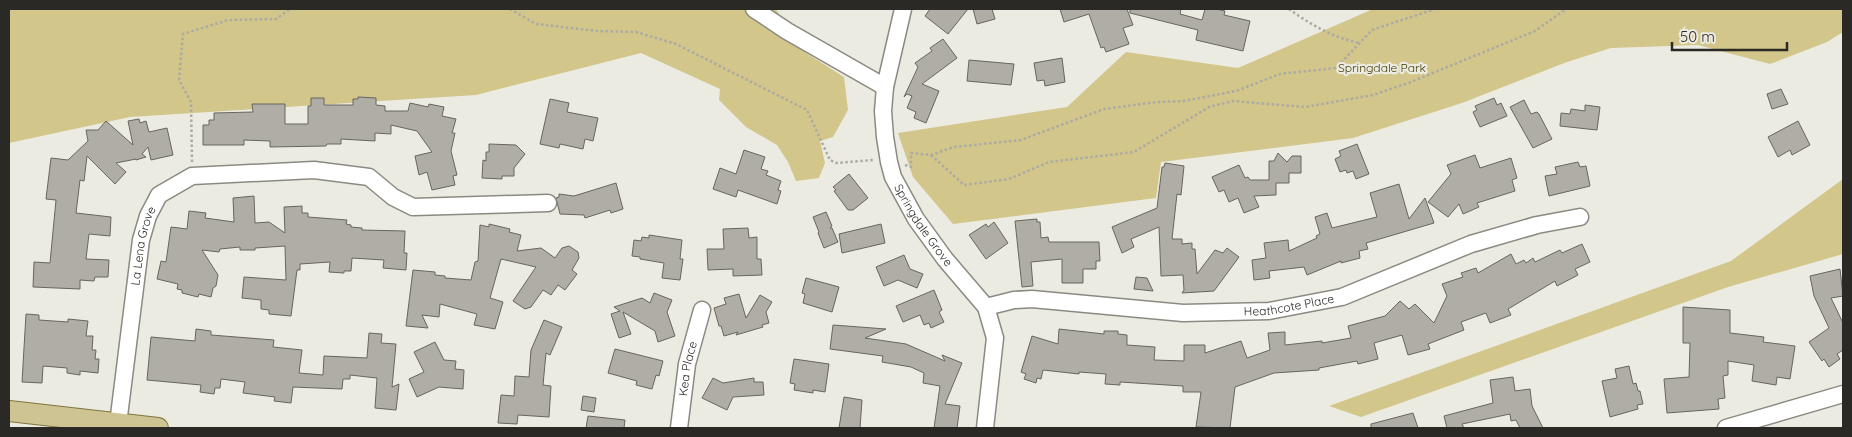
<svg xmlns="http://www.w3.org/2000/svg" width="1852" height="437" font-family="Quicksand,sans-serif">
<rect width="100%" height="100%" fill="#ecebe2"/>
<!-- green -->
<g fill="#d2c68a">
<path d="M 9,9 L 776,9 L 800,49 L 844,77 L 848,110 L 833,137 L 820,141 L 825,163 L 819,178 L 796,181 L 788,162 L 777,145 L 746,127 L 719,100 L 720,89 L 641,53 L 476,95 L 130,117 L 9,143 Z"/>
<path d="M 1373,9 L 1843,9 L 1843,32 L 1827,42 L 1770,64 L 1698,45 L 1611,48 L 1567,62 L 1462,103 L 1353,138 L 1161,162 L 1156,198 L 953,224 L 913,177 L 898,133 L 1067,107 L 1126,52 L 1238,68 Z"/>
<path d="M 1843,179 L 1843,254 L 1728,287 L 1361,417 L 1329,406 L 1731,261 Z"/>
</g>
<!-- building -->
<g fill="#afada5" stroke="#67665e">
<path d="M 930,9 L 968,9 L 948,34 L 925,16 Z"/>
<path d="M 973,9 L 992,9 L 995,19 L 977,24 Z"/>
<path d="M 1060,9 L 1127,9 L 1133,25 L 1123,28 L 1129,44 L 1106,52 L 1104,47 L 1101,48 L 1089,14 L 1064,22 Z"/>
<path d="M 1130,9 L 1181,9 L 1180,14 L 1202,20 L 1205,9 L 1216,9 L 1225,11 L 1224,15 L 1250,21 L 1243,51 L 1196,40 L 1198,30 L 1130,13 Z"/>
<path d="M 943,39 L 957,58 L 922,84 L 939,91 L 926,123 L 914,118 L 916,112 L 907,108 L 912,96 L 907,94 L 904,97 L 918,67 L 915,63 L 932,51 L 930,48 Z"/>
<path d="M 1062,58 L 1065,82 L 1045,86 L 1044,80 L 1037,81 L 1034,63 Z"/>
<path d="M 969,60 L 1014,64 L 1011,85 L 967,81 Z"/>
<path d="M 1781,89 L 1788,104 L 1772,109 L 1767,94 Z"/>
<path d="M 358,97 L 376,98 L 376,105 L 385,106 L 385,111 L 408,111 L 410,103 L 428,107 L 429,104 L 444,107 L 442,116 L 456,119 L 452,133 L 455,133 L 451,151 L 457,175 L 453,176 L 455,185 L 432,190 L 427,172 L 419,175 L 415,156 L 432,152 L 417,131 L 391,125 L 391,134 L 375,133 L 375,141 L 341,139 L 341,144 L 327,144 L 326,146 L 270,147 L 270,141 L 244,140 L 244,145 L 203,145 L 203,125 L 209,125 L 209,120 L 214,120 L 214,113 L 253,112 L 252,104 L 285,104 L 285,124 L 308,124 L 308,106 L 311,106 L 311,98 L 324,98 L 324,105 L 353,105 L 353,99 L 358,99 Z"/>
<path d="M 1494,98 L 1497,105 L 1501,103 L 1507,116 L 1480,127 L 1473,112 L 1477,110 L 1475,106 Z"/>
<path d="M 550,99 L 569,103 L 567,112 L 598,118 L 593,141 L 585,139 L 583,149 L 560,144 L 559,148 L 540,144 Z"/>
<path d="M 1524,100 L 1531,114 L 1537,112 L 1539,114 L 1552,139 L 1533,148 L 1510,107 Z"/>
<path d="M 1585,105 L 1600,107 L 1597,130 L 1560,126 L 1561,113 L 1570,114 L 1571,109 L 1585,111 Z"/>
<path d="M 139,119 L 140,123 L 146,121 L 149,132 L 167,128 L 173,155 L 151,160 L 148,147 L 142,154 L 146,157 L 136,160 L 136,159 L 116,163 L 126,172 L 115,184 L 87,156 L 84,181 L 80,180 L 76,213 L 111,217 L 110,236 L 89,234 L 86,259 L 109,260 L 108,277 L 95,277 L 94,281 L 80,280 L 80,289 L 33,287 L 34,262 L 50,263 L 56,200 L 46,199 L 51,158 L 68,160 L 88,141 L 86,130 L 98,130 L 106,121 L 133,145 L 128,121 Z"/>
<path d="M 1798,121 L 1810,145 L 1792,155 L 1790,150 L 1778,157 L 1768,137 Z"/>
<path d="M 489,144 L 516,145 L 525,154 L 514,168 L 514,176 L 502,176 L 502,179 L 482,178 L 483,160 L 486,161 L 486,152 L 489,152 Z"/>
<path d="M 1357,144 L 1369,174 L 1356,179 L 1353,171 L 1347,173 L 1346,170 L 1340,172 L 1335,159 L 1341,156 L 1339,151 Z"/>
<path d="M 744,150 L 765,157 L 761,169 L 768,171 L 766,175 L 781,181 L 778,190 L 781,191 L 777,204 L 738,190 L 736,197 L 713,189 L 720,168 L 736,174 Z"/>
<path d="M 1278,153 L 1287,162 L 1292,156 L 1301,156 L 1301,173 L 1289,173 L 1289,183 L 1276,183 L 1276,195 L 1254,196 L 1259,207 L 1244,213 L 1238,198 L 1229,202 L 1224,190 L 1219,192 L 1212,177 L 1239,165 L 1245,178 L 1248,177 L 1250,180 L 1269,180 L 1269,161 L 1274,161 Z"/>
<path d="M 1475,155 L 1480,168 L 1511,158 L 1517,178 L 1512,180 L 1515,191 L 1477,203 L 1479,207 L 1463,214 L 1459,204 L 1448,217 L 1428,202 L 1451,174 L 1447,165 Z"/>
<path d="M 1578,162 L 1580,167 L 1586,166 L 1590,186 L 1549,196 L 1545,176 L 1557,174 L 1555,167 Z"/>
<path d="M 1165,163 L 1184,166 L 1181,195 L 1177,194 L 1172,239 L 1182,239 L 1182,244 L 1192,243 L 1192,249 L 1195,249 L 1197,274 L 1215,250 L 1223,253 L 1227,248 L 1239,257 L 1214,291 L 1182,293 L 1184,290 L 1183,275 L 1161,276 L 1159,227 L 1131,239 L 1134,247 L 1122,253 L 1112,227 L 1157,208 L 1162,167 L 1164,167 Z"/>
<path d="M 849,174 L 868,198 L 853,210 L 848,210 L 834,191 L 836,190 L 833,187 Z"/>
<path d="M 616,183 L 623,209 L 611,213 L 610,210 L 585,218 L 584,215 L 560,214 L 556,198 L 559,197 L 559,194 L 574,196 Z"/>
<path d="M 1399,184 L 1409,219 L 1425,198 L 1434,223 L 1366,243 L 1368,249 L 1359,251 L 1360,258 L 1341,263 L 1341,261 L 1307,275 L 1304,267 L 1269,271 L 1270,278 L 1254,280 L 1252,260 L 1266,258 L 1264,243 L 1288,240 L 1289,251 L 1317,238 L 1316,236 L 1320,234 L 1315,217 L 1327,213 L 1332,228 L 1377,217 L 1370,193 Z"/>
<path d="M 254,196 L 255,223 L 269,222 L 285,233 L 284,207 L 302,206 L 302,213 L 308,213 L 308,217 L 347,220 L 346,224 L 351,225 L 351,227 L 362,228 L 362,230 L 405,231 L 404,253 L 407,253 L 406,270 L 383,268 L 384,260 L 352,258 L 351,271 L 344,271 L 344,273 L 329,272 L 330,262 L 300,264 L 300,270 L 297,270 L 291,316 L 269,314 L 269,310 L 261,309 L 261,300 L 242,298 L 244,277 L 286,280 L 285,246 L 255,248 L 255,250 L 240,250 L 240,247 L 220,249 L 219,252 L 202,250 L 218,275 L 216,286 L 213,288 L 211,297 L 199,294 L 198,297 L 182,293 L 182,290 L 177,289 L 178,284 L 157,279 L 161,261 L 166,262 L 171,227 L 187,229 L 189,211 L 206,213 L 205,218 L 234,222 L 233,198 Z"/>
<path d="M 826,212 L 832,226 L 830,228 L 832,228 L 838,242 L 824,248 L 818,233 L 819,232 L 813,217 Z"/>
<path d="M 1037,219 L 1037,222 L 1040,222 L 1041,238 L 1048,237 L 1049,242 L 1099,242 L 1100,261 L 1096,261 L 1096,269 L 1083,269 L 1083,283 L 1062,283 L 1062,259 L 1031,262 L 1033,286 L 1022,287 L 1015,221 Z"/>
<path d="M 994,222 L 1008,243 L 986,259 L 969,235 L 986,224 L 988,227 Z"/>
<path d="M 489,224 L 510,229 L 509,232 L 521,235 L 517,251 L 541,248 L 555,258 L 562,248 L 569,246 L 578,252 L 579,258 L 572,270 L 577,274 L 565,290 L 558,285 L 551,295 L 543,290 L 531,307 L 525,309 L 513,301 L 536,267 L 501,259 L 490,298 L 503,302 L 495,329 L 474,325 L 477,314 L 440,304 L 439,317 L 422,315 L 428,328 L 406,326 L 413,270 L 435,272 L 435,275 L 445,276 L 445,278 L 471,280 L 475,262 L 478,261 L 480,225 L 489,227 Z"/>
<path d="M 881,224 L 885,243 L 842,253 L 839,234 Z"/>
<path d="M 748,228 L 749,238 L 757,237 L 757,259 L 761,259 L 762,275 L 733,276 L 733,269 L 708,270 L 707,249 L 724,249 L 723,229 Z"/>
<path d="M 649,235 L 682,240 L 680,259 L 683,259 L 680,280 L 662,278 L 664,263 L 640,259 L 640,257 L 632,256 L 634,240 L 641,241 L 642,237 L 649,238 Z"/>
<path d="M 1582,244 L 1590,262 L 1575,269 L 1578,275 L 1557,286 L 1555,281 L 1508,309 L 1511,315 L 1490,323 L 1486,313 L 1461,322 L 1464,330 L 1428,344 L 1430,349 L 1408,355 L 1402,335 L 1374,343 L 1378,359 L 1358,364 L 1357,361 L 1319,368 L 1319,370 L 1274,373 L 1235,387 L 1230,428 L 1196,427 L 1201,392 L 1183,392 L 1183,386 L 1120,382 L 1120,385 L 1105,384 L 1106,374 L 1079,372 L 1079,374 L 1043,370 L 1041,379 L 1037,378 L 1036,383 L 1024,379 L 1026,374 L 1021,372 L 1032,336 L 1058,344 L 1059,329 L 1104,334 L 1104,331 L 1118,331 L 1118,334 L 1127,335 L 1127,345 L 1155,347 L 1154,360 L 1184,361 L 1184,345 L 1205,345 L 1205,353 L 1241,341 L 1247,358 L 1270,350 L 1268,333 L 1285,332 L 1285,345 L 1322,341 L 1322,343 L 1351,338 L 1348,326 L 1385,316 L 1400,301 L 1409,309 L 1415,304 L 1434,323 L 1447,296 L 1442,284 L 1463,277 L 1461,273 L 1476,268 L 1478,273 L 1511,254 L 1516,264 L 1524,260 L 1526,263 L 1533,258 L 1535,262 L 1560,250 L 1562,253 Z"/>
<path d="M 904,255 L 910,269 L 923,274 L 917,288 L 898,280 L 884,286 L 876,267 Z"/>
<path d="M 1840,269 L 1843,296 L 1831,298 L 1843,323 L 1843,350 L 1837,354 L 1840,359 L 1829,367 L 1824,359 L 1822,361 L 1809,342 L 1829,328 L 1814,296 L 1810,276 Z"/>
<path d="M 1136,277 L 1147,278 L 1153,291 L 1134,289 Z"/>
<path d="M 806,278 L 839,287 L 832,312 L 803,303 L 805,294 L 802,293 Z"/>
<path d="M 934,290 L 942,310 L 939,312 L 944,322 L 931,328 L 929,323 L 924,325 L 920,315 L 903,322 L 896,306 Z"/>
<path d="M 654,293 L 672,300 L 667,312 L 675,336 L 658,342 L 655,331 L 623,312 L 631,334 L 619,338 L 611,314 L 620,311 L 614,307 L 642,298 L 650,303 Z"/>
<path d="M 739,294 L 746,318 L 760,295 L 772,302 L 766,312 L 769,323 L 762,325 L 763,327 L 736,335 L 738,332 L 724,336 L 721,326 L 719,326 L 714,308 L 726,304 L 724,298 Z"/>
<path d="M 1683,307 L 1730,310 L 1730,333 L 1764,337 L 1763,342 L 1795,346 L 1790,379 L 1777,377 L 1776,385 L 1752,381 L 1754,365 L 1728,361 L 1728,375 L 1723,376 L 1725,398 L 1718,399 L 1719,409 L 1667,413 L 1664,379 L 1689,377 L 1690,343 L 1683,343 Z"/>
<path d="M 26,314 L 39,315 L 39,320 L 68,322 L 68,319 L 88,321 L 86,336 L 93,336 L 92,350 L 96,350 L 95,359 L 99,359 L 98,373 L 80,371 L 80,375 L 67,373 L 67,368 L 43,366 L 42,383 L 22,382 Z"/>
<path d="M 544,320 L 562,327 L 550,355 L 546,353 L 543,385 L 551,386 L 549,417 L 518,415 L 517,424 L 498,423 L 501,395 L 514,396 L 515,376 L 529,377 L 531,350 Z"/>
<path d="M 833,325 L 886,329 L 865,338 L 906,344 L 945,361 L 942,355 L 962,363 L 945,404 L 960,406 L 957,428 L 934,428 L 940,386 L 923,383 L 924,373 L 911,367 L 882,362 L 883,356 L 830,349 Z"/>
<path d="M 196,329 L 211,331 L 211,335 L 274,340 L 273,347 L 302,350 L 299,373 L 323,375 L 324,356 L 367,358 L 369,333 L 382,334 L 381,343 L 396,344 L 392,387 L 399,384 L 396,410 L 375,408 L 377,378 L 350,375 L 350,379 L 343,379 L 342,389 L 293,387 L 291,403 L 274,401 L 275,397 L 243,393 L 245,382 L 221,379 L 220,388 L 215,388 L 214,394 L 200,392 L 201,385 L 147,380 L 151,337 L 195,341 Z"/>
<path d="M 435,342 L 444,360 L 456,361 L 455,369 L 464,370 L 463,389 L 439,387 L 417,397 L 409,379 L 424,372 L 414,352 Z"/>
<path d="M 615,349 L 663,361 L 659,376 L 656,375 L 652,389 L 636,385 L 637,381 L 608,373 Z"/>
<path d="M 794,359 L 829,364 L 825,392 L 813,390 L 813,393 L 794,390 L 795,384 L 790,383 Z"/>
<path d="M 1629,366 L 1633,384 L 1636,383 L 1638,391 L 1640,391 L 1643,404 L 1637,405 L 1638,409 L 1610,417 L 1602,381 L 1617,378 L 1615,369 Z"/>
<path d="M 1513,377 L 1515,391 L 1530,389 L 1532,406 L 1543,428 L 1520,428 L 1516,420 L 1511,421 L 1510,414 L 1462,424 L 1464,428 L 1447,428 L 1444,416 L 1493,403 L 1490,380 Z"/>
<path d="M 713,378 L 723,383 L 754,378 L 754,382 L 763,382 L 764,395 L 733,397 L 727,410 L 702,398 Z"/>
<path d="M 583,396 L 596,398 L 594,412 L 581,410 Z"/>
<path d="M 844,397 L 862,400 L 860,428 L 839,428 Z"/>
<path d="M 1413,413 L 1418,428 L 1371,428 L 1371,424 Z"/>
<path d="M 588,416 L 625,420 L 624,428 L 586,428 Z"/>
</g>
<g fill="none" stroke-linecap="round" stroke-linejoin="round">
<defs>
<g id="minor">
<path d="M 754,9 L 787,31 L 885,87"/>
<path id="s1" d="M 903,9 L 885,87 L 883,111 L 885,137 L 889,162 L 893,177 L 916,219 L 945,259 L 986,307 L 995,338 L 985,428"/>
<path id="s2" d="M 986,307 L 1014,300 L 1032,299 L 1183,313 L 1269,311 L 1342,297 L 1471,244 L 1537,225 L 1580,217"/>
<path id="s3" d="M 118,424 L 141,240 L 148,216 L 159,195 L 192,176 L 314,170 L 369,177 L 393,197 L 413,207 L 548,203"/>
<path id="s4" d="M 679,428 L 687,364 L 702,310"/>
<path d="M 1726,428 L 1843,394"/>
</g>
<path id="major" d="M 9,411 L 158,428"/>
</defs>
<!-- minor casing -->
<use href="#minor" stroke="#8b8a82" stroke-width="19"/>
<!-- major casing -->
<use href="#major" stroke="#80743e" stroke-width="22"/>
<!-- path -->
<g stroke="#abaaa3" stroke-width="2.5" stroke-dasharray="2.5 2.5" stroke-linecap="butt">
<path d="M 510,9 L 536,24 L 597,31 L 636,32 L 676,44 L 807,110 L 830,160 L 836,163 L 873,160"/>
<path d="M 1289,9 C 1310,24 1333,38 1360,43"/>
<path d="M 931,155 L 964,185 L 1009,179 L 1049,162 L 1134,152 L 1209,107 L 1233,101 L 1305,107 L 1373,95 L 1411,82 L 1535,31 L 1566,9"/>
<path d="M 192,162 L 191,102 L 179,80 L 183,34 L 228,20 L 276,19 L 290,9"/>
<path d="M 905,165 L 911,167 L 911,153 L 931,155 L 954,147 L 1021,140 L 1104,109 L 1157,102 L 1184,101 L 1236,91 L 1280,74 L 1336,68 L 1372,30 L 1435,9"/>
</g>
<!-- minor -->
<use href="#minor" stroke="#fff" stroke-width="16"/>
<!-- major -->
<use href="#major" stroke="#cec493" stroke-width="20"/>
</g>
<g text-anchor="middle" stroke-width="4.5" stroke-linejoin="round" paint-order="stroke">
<!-- park labels -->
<g font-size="12" fill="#443a03" stroke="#ecebe2">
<text x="1382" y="72">Springdale Park</text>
</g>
<!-- street labels -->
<g font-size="12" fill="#2a2926" stroke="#ecebe2">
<text dy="4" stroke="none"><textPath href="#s1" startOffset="228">Springdale Grove</textPath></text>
<text dy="4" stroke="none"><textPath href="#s3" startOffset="180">La Lena Grove</textPath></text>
<text dy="4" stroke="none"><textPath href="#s2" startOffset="305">Heathcote Place</textPath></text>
<text dy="4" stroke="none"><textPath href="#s4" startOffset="60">Kea Place</textPath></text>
</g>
</g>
<!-- border -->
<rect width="1852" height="437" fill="none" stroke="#2a2926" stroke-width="20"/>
<!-- scale -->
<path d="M1672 42v8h115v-8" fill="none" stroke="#2a2926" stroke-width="2.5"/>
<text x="1680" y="42" font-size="15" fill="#2a2926" stroke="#ecebe2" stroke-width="4" paint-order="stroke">50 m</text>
</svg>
